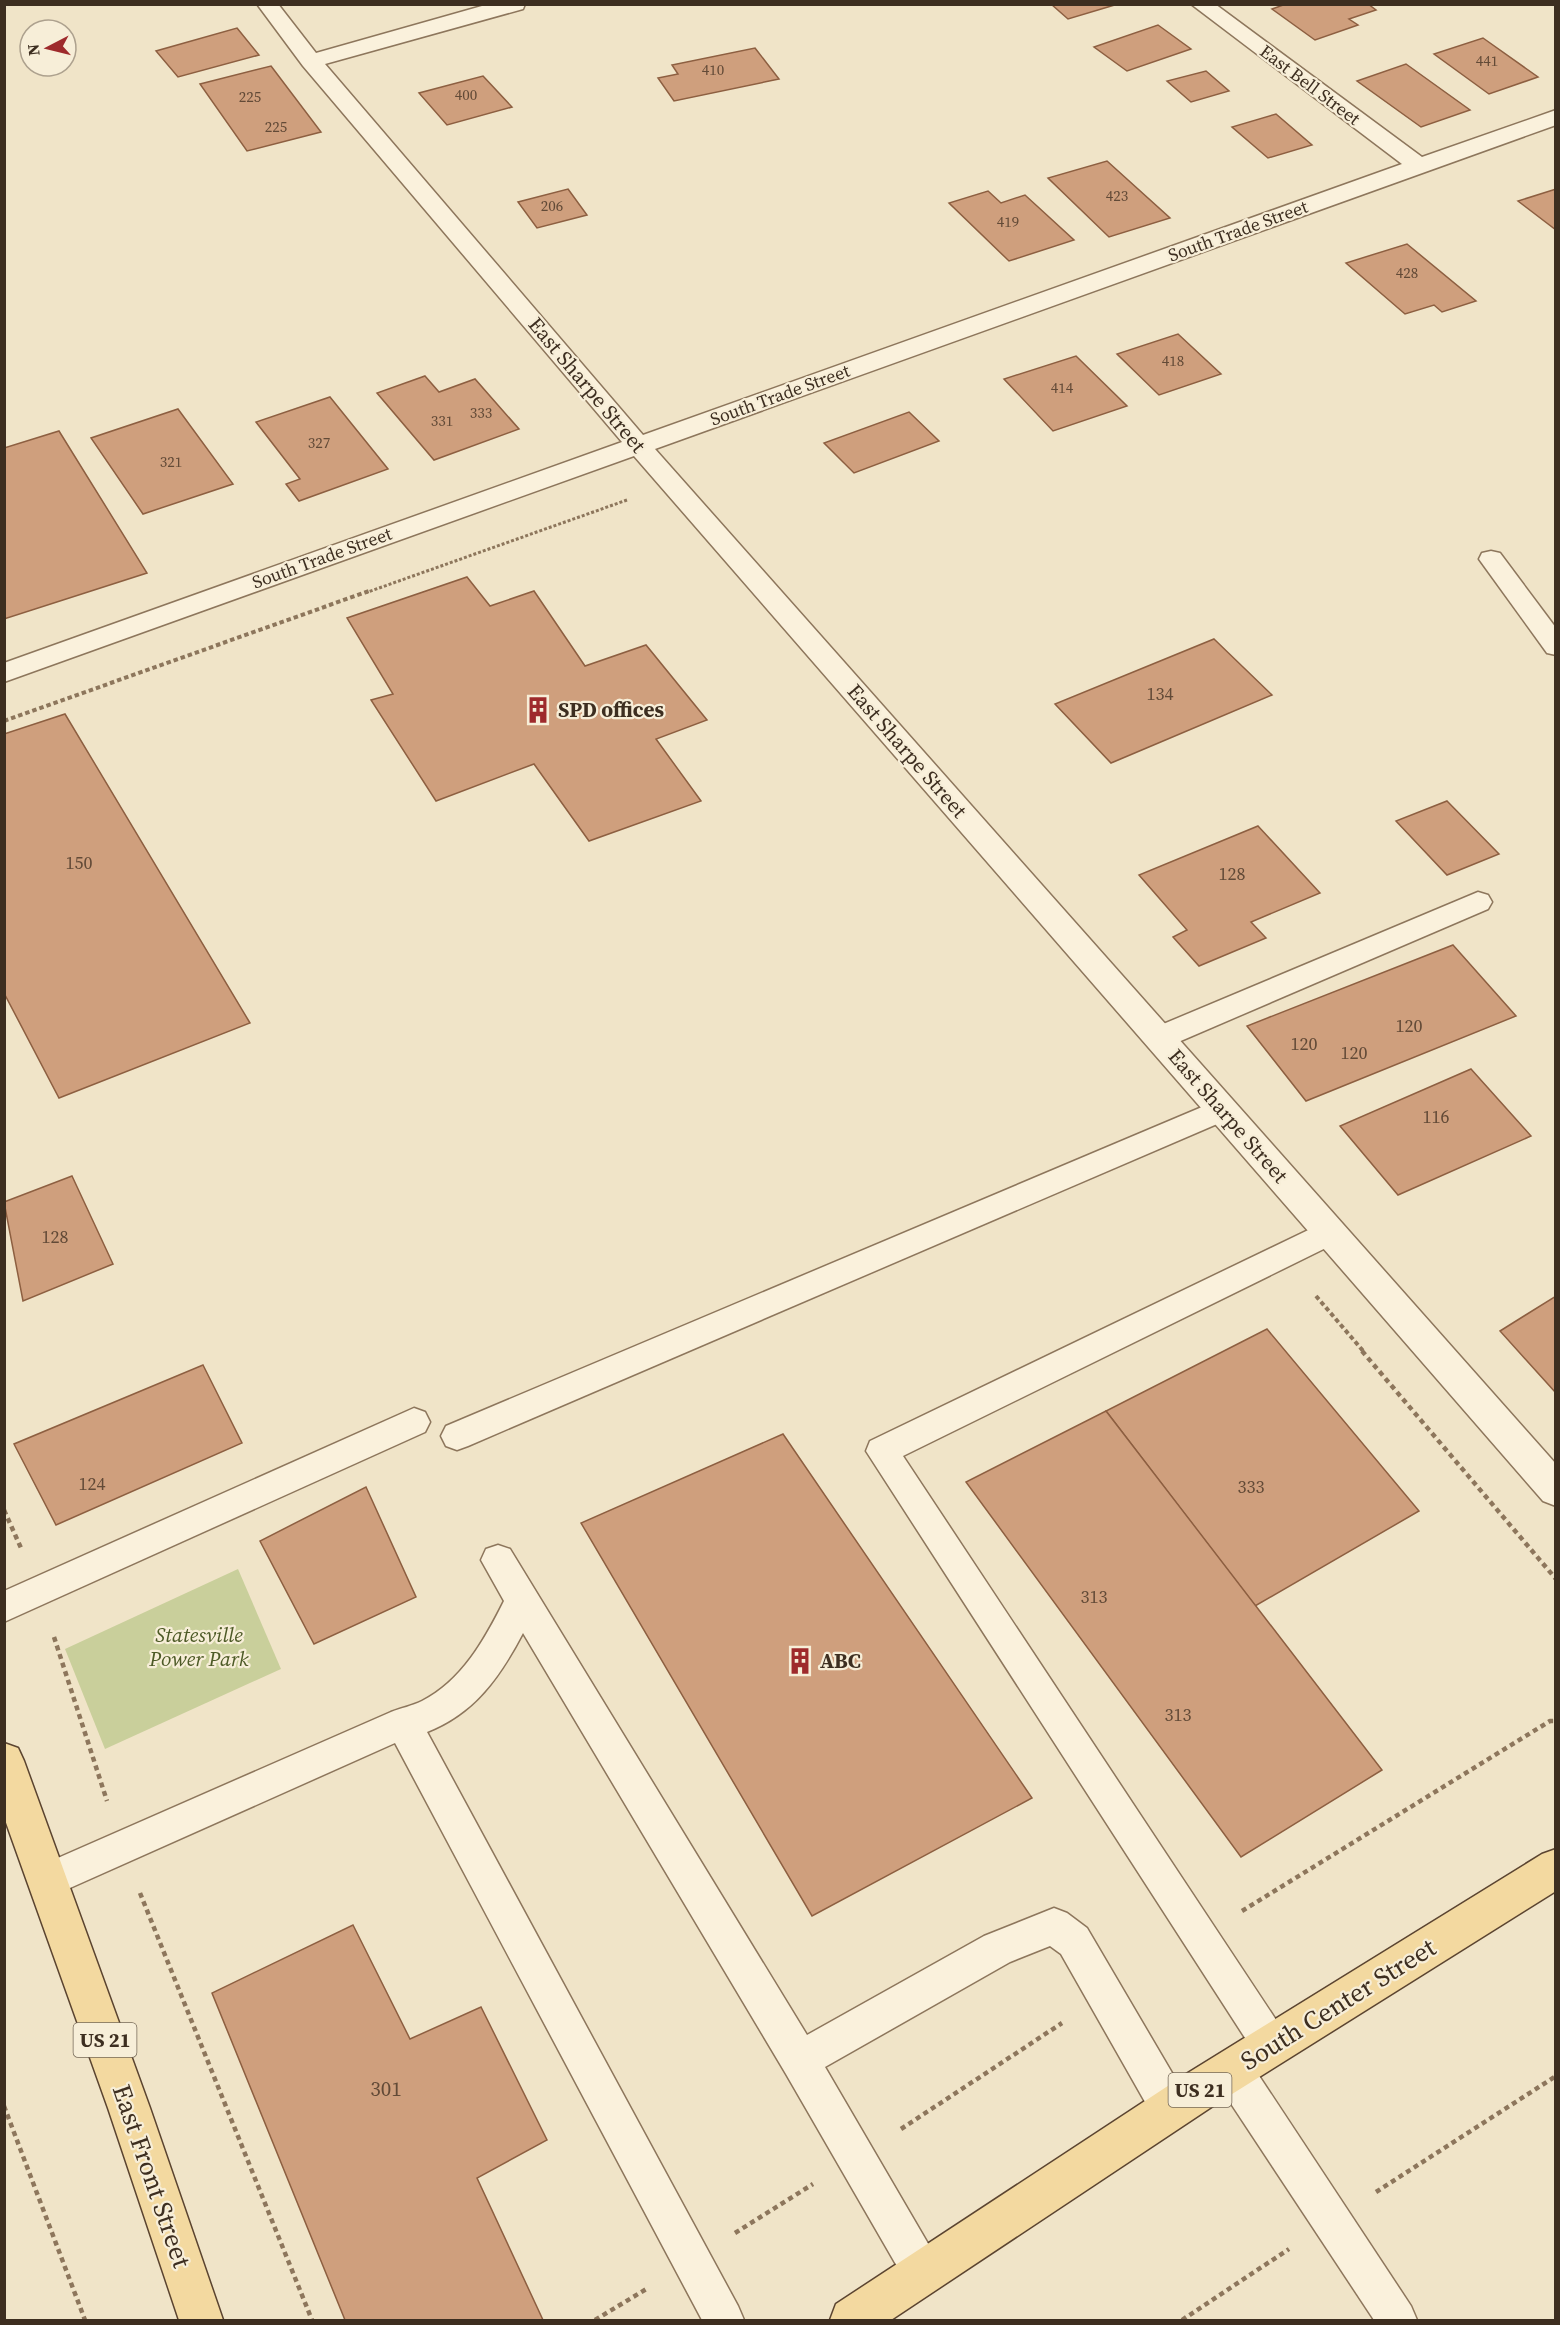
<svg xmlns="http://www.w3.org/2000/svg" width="1560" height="2325" font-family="'Source Serif 4',serif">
<rect width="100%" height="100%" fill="#f0e4c8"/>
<!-- green -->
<path fill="#c9cf9b" d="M 238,1569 L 281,1669 L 105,1749 L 65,1649 Z"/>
<!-- building -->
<g fill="#cf9f7d" stroke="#8d5f41" stroke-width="1.5">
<path d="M 1051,4 L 1118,4 L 1068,19 Z"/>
<path d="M 1286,4 L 1368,4 L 1376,10 L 1349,19 L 1358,25 L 1315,40 L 1272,9 Z"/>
<path d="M 1158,25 L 1191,49 L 1127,71 L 1094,47 Z"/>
<path d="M 237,28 L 259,55 L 178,77 L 156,51 Z"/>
<path d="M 1483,38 L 1538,77 L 1489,94 L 1434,54 Z"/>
<path d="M 755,48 L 779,79 L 674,101 L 658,78 L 678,74 L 672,65 Z"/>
<path d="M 1406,64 L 1470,110 L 1421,127 L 1357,81 Z"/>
<path d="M 271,66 L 321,132 L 247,151 L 200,84 Z"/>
<path d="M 1206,71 L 1229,91 L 1191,102 L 1167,81 Z"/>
<path d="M 483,76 L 512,107 L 447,125 L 419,93 Z"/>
<path d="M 1276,114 L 1312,145 L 1268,158 L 1232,127 Z"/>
<path d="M 1107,161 L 1170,218 L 1109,237 L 1048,178 Z"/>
<path d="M 568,189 L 587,215 L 537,228 L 518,202 Z"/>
<path d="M 1556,189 L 1556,230 L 1518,201 Z"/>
<path d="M 988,191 L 1001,203 L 1025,195 L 1074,240 L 1009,261 L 949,203 Z"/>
<path d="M 1407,244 L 1476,301 L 1442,312 L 1434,305 L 1405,314 L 1346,263 Z"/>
<path d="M 1178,334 L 1221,374 L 1159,395 L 1117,354 Z"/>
<path d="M 1076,356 L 1127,406 L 1053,431 L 1004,379 Z"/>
<path d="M 425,376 L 439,392 L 475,379 L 519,429 L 434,460 L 377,393 Z"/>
<path d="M 330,397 L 388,469 L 299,501 L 286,484 L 300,479 L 256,422 Z"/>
<path d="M 178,409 L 233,484 L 143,514 L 91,438 Z"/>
<path d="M 909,412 L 939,441 L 854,473 L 824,443 Z"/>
<path d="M 59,431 L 147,573 L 4,619 L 4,448 Z"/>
<path d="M 467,577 L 490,606 L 534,591 L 585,666 L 646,645 L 707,720 L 656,739 L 701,801 L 589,841 L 534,764 L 436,801 L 371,700 L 393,694 L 347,618 Z"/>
<path d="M 1214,639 L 1272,695 L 1111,763 L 1055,704 Z"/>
<path d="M 65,714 L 250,1023 L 59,1098 L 4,993 L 4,734 Z"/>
<path d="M 1447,801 L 1499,854 L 1447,875 L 1396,821 Z"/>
<path d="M 1258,826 L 1320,893 L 1251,922 L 1266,938 L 1199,966 L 1173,937 L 1187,930 L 1139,875 Z"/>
<path d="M 1453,945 L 1516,1016 L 1306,1101 L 1247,1026 Z"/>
<path d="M 1471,1069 L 1531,1136 L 1398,1195 L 1340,1126 Z"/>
<path d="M 72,1176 L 113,1264 L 23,1301 L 4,1202 Z"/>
<path d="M 1556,1296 L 1556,1393 L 1500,1331 Z"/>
<path d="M 1267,1329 L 1419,1511 L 1255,1606 L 1106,1411 Z"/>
<path d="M 203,1365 L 242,1443 L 56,1525 L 14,1444 Z"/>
<path d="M 1106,1411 L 1382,1770 L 1241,1857 L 966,1482 Z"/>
<path d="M 783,1434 L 1032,1798 L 812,1916 L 581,1523 Z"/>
<path d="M 366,1487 L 416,1597 L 314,1644 L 260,1541 Z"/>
<path d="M 353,1925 L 410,2039 L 481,2007 L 547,2140 L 477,2178 L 543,2320 L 345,2320 L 212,1993 Z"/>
</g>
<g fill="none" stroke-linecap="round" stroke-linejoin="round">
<defs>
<g id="lane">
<path d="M 1491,551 L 1500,553 L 1556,628 L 1556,655 L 1547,653 L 1479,559 L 1482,553 Z"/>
<path d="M 1478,892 L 1488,895 L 1492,902 L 1488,909 L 1169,1046 L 1159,1049 L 1149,1046 L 1145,1038 L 1149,1030 Z"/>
<path d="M 1221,1099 L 1231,1102 L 1236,1110 L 1231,1118 L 468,1446 L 457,1450 L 446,1446 L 441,1436 L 446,1426 Z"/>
<path d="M 1329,1220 L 1340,1223 L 1344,1232 L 1340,1241 L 903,1456 L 1284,2032 L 1290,2045 L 1284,2058 L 1271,2064 L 1258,2058 L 866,1451 L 870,1441 Z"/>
<path d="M 414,1408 L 425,1412 L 430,1422 L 425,1432 L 4,1622 L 4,1591 Z"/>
<path d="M 498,1545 L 510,1549 L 807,2035 L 984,1936 L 1054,1908 L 1067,1913 L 1087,1928 L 1185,2095 L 1190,2109 L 1185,2123 L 1171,2128 L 1157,2123 L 1061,1954 L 1050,1946 L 1010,1962 L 825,2067 L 937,2259 L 943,2273 L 937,2287 L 923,2293 L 909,2287 L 786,2074 L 523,1633 C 500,1677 474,1714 427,1732 L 738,2306 L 744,2320 L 702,2320 L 395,1743 L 61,1892 L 48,1898 L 35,1892 L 30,1880 L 35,1868 L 391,1712 C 401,1708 412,1706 422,1701 C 462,1681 485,1639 504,1601 L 481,1560 L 486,1549 Z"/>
<path d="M 1232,2051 L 1246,2056 L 1411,2306 L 1417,2320 L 1374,2320 L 1218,2084 L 1213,2070 L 1218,2056 Z"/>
</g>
<path id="street" d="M 257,4 L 278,4 L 316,53 L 489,4 L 525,4 L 523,9 L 325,64 L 643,435 L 1402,164 L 1191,4 L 1215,4 L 1422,157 L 1556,110 L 1556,125 L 655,449 L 1556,1464 L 1556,1506 L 1543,1501 L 634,456 L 4,682 L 4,663 L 622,442 L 303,66 Z"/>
<g id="primary">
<path d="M 4,1743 L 18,1748 L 24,1761 L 150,2108 L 223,2320 L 179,2320 L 108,2108 L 4,1817 Z"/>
<path d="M 1556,1849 L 1556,1891 L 1213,2106 L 891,2320 L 830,2320 L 836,2304 L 1183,2076 L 1542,1854 Z"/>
</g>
</defs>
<!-- lane casing -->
<use href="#lane" stroke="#8d765c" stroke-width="3"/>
<!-- street casing -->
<use href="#street" stroke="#8d765c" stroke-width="3"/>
<!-- primary casing -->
<use href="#primary" stroke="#5b4430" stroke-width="3"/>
<!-- path-far2 -->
<path stroke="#8d765c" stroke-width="3" stroke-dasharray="3 2" stroke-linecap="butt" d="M 365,593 L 627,500"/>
<!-- path-far1 -->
<g stroke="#8d765c" stroke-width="4" stroke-dasharray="4.5 3" stroke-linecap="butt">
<path d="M 4,721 L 369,591"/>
<path d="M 1316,1296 L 1364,1352"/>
</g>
<!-- path -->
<g stroke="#8d765c" stroke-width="4.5" stroke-dasharray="5 4" stroke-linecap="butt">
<path d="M 1362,1351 L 1556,1579"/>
<path d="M 4,1510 L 21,1548"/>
<path d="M 54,1637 L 107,1801"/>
<path d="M 140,1893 L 312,2320"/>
<path d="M 1242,1911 L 1550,1721 L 1556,1721"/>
<path d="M 4,2106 L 85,2320"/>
<path d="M 901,2129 L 1062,2023"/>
<path d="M 1376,2192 L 1556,2076"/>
<path d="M 735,2233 L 813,2184"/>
<path d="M 595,2320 L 648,2288"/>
<path d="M 1182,2320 L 1289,2249"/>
</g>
<!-- lane -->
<use href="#lane" fill="#faf1dc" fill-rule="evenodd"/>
<!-- street -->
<use href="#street" fill="#faf1dc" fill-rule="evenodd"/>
<!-- primary -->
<use href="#primary" fill="#f3d9a0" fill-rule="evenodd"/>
</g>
<!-- icons -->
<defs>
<symbol id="building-bare" viewBox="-9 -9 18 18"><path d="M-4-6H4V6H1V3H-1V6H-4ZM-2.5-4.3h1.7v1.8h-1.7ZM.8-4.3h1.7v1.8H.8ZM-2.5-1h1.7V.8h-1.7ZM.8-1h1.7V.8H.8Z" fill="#9e2a2b" stroke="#f7eed8" stroke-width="2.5" paint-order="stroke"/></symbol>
</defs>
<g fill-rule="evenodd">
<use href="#building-bare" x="519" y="691" width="38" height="38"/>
<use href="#building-bare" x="781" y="1642" width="38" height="38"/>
</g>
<g text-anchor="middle" stroke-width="4.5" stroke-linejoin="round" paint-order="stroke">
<!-- far-number labels -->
<g font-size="15" fill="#624a37">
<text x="1487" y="66">441</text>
<text x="713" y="75">410</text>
<text x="466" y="100">400</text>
<text x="250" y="102">225</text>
<text x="276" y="132">225</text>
<text x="1117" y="201">423</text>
<text x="552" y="211">206</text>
<text x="1008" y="227">419</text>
<text x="1407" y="278">428</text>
<text x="1173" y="366">418</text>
<text x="1062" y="393">414</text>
<text x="481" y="418">333</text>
<text x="442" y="426">331</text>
<text x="319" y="448">327</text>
<text x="171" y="467">321</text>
</g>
<!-- far-street labels -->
<g font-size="18" fill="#3d2e20" stroke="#f7eed8">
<text transform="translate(1310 85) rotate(37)" y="6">East Bell Street</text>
<text transform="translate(1238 231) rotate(-20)" y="6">South Trade Street</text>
<text transform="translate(780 395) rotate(-20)" y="6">South Trade Street</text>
<text transform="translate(322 558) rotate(-20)" y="6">South Trade Street</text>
</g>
<!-- number labels -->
<g font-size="18" fill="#624a37">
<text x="1160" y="700">134</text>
<text x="79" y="869">150</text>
<text x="1232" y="880">128</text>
<text x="1409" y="1032">120</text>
<text x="1304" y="1050">120</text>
<text x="1354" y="1059">120</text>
<text x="1436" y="1123">116</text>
<text x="55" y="1243">128</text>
<text x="92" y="1490">124</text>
<text x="1251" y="1493">333</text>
<text x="1094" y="1603">313</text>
<text x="1178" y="1721">313</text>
</g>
<!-- shield labels -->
<g fill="#f7eed8" stroke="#756857" stroke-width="1.5">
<rect x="73.5" y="2023" width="63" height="34" rx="4.5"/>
<rect x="1168.5" y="2073" width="63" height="34" rx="4.5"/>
</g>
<g font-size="20" font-weight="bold" fill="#3d2e20">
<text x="105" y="2047">US 21</text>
<text x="1200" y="2097">US 21</text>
</g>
<!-- street labels -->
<g font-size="21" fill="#3d2e20" stroke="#f7eed8">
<text transform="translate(587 385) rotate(50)" y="7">East Sharpe Street</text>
<text transform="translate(907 751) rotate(49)" y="7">East Sharpe Street</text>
<text transform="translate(1228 1116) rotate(49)" y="7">East Sharpe Street</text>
</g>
<!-- poi labels -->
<g font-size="21" font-weight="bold" fill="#3d2e20" stroke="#f7eed8" text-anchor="start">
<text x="558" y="717">SPD offices</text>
<text x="820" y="1668">ABC</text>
</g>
<!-- park labels -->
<g font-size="21" font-style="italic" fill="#4d5a26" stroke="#f7eed8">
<text x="199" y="1642">Statesville<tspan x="199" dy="24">Power Park</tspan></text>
</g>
<!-- near-number labels -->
<g font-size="21" fill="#624a37">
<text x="386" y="2096">301</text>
</g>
<!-- near-street labels -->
<g font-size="26" fill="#3d2e20" stroke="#f7eed8">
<text transform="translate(1338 2004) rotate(-32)" y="9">South Center Street</text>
<text transform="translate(152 2176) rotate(71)" y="9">East Front Street</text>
</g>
</g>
<!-- border -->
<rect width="1560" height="2325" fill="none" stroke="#3d2e20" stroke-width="12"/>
<!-- north arrow -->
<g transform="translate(48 48) rotate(263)"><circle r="28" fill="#f7eed8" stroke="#ada18e" stroke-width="1.5"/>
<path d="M0-4.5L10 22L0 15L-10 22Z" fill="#9e2a2b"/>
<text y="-9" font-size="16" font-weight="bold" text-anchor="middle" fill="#3d2e20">N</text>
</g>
</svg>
